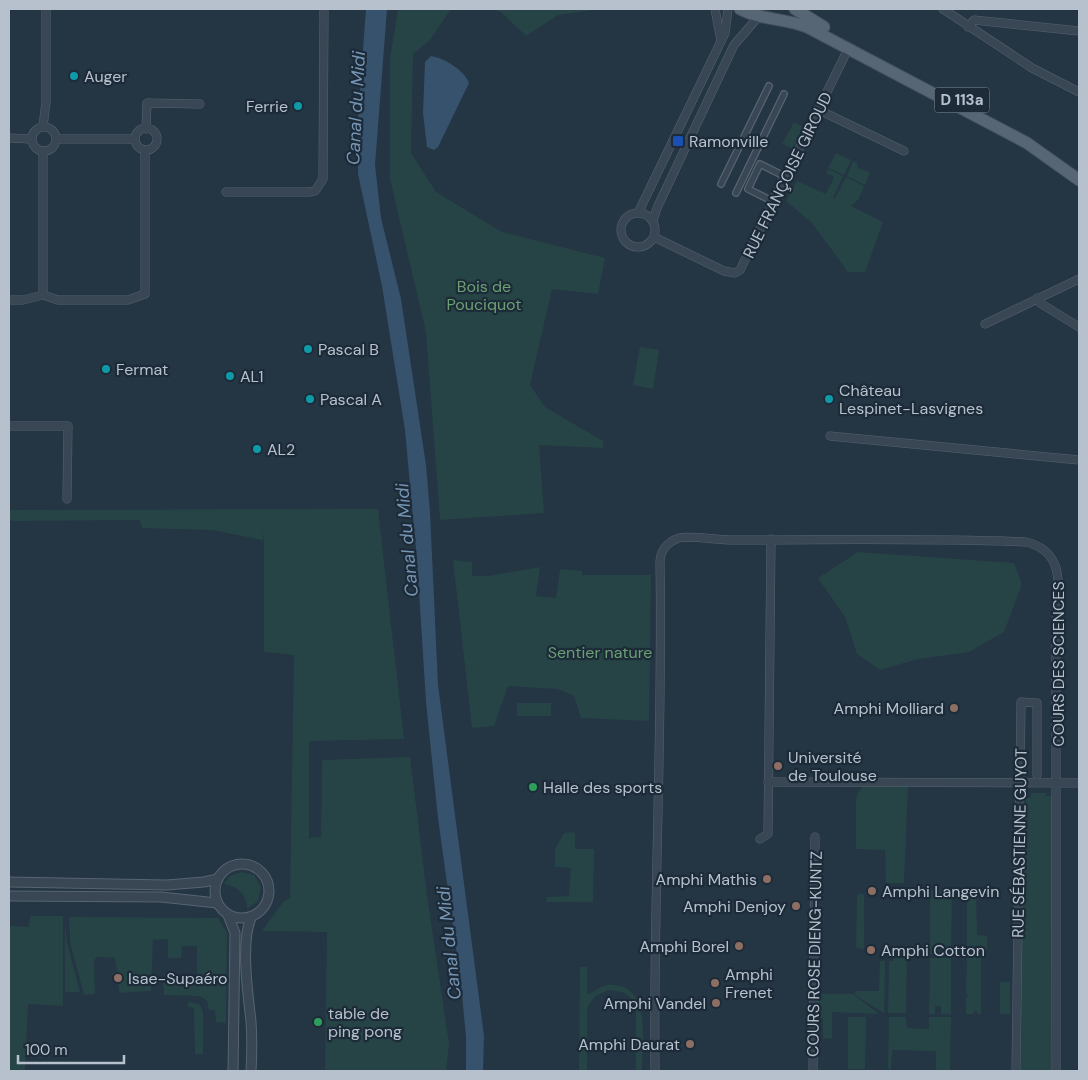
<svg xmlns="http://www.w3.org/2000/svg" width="1088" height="1080" font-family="'DM Sans',sans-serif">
<rect width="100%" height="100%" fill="#243544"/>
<!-- green -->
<g fill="#264445">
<path d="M 398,9 L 451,9 L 430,40 L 413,54 L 411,153 L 436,192 L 502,232 L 605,258 L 598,294 L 552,289 L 530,385 L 545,407 L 603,441 L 603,448 L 539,445 L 544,513 L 440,520 L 426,332 L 390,179 L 390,59 Z"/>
<path d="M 491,9 L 599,9 L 558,15 L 526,36 L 501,12 Z"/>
<path d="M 794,122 L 803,127 L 793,149 L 782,144 Z"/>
<path d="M 836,153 L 851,160 L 844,175 L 828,168 Z"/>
<path d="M 853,161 L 858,164 L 857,167 L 870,173 L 865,185 L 847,176 Z"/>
<path d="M 828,169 L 843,176 L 833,198 L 835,198 L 846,177 L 864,186 L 858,200 L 851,206 L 883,222 L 865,272 L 848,272 L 812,223 L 786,201 L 797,181 L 826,194 L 834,177 L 826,173 Z"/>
<path d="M 640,347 L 659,350 L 653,389 L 633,385 Z"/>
<path d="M 378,509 L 404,739 L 309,741 L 309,838 L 321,837 L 322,760 L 410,757 L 427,895 L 449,1044 L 446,1071 L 325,1071 L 327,932 L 262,931 L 283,902 L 290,898 L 294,655 L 264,652 L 264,531 L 263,540 L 212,530 L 142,528 L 140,520 L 9,521 L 9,510 Z"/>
<path d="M 858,552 L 1014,563 L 1022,584 L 1004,632 L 969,652 L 918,659 L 880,670 L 857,654 L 845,617 L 818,578 Z"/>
<path d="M 453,560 L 472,562 L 472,576 L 489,576 L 540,567 L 536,596 L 556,598 L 560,569 L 582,571 L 582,575 L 651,575 L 649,721 L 581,718 L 574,696 L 558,689 L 508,686 L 494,726 L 472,728 Z"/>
<rect x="517" y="703" width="34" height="13"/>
<path d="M 864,784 L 908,785 L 904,883 L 886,883 L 885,850 L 856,849 L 856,799 L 858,793 Z"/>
<path d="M 1031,793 L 1046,793 L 1046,796 L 1053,796 L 1051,1071 L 1021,1071 L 1022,804 L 1026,803 L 1026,798 L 1031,798 Z"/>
<path d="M 575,832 L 575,849 L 594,849 L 593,902 L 546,902 L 547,897 L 569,896 L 571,868 L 555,867 L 555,849 L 564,833 Z"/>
<path d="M 241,872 L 254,875 L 261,887 L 258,901 L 247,909 C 247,894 238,887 224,884 L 230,876 Z"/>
<path d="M 930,890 L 952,890 L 951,954 L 942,954 L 942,946 L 936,946 L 935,954 L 930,954 Z"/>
<path d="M 967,893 L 976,894 L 977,935 L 987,936 L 987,951 L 977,951 L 975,948 L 974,950 L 967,951 Z"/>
<path d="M 857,894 L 864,894 L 864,949 L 856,948 Z"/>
<path d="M 30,916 L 63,916 L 63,1006 L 28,1004 L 25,1071 L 9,1071 L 9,926 L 29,927 Z"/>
<path d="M 69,917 L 218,918 L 227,933 L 226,1023 L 216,1022 L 215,1010 L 209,1010 L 207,1001 L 200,996 L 164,995 L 163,983 L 197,984 L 197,946 L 182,946 L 181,958 L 168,958 L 168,939 L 153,940 L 151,991 L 119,993 L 119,987 L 113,975 L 110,975 L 117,971 L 115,958 L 97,957 L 94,960 L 95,994 L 84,995 L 70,942 Z"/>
<path d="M 65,923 L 67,943 L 80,992 L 65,992 Z"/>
<path d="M 967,954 L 974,954 L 977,957 L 977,954 L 981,954 L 981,1014 L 977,1014 L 977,1011 L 974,1011 L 974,1014 L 966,1014 L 966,997 L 968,997 L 966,992 Z"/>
<path d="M 893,957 L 907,958 L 906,1013 L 888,1013 L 889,961 L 893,961 Z"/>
<path d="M 930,958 L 951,958 L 951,1014 L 941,1014 L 941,1006 L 935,1006 L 935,1014 L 929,1014 Z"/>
<path d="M 880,961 L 885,961 L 884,1013 L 855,995 L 855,991 L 879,991 Z"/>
<path d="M 580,967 L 587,967 L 587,994 C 594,993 599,986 607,985 C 653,981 642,1043 642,1071 L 636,1071 L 636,1008 L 629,996 L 622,992 L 608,990 L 594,997 L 587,1008 L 587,1071 L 579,1071 Z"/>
<rect x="1000" y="982" width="10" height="32"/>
<path d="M 822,994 L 853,994 L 879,1014 L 832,1012 L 832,1038 L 823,1039 L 823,1018 L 817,1019 L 818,997 Z"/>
<path d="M 188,1002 L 199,1004 L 203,1011 L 203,1054 L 195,1054 L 194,1008 L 188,1007 Z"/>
<path d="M 848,1017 L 866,1017 L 865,1069 L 848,1069 Z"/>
<path d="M 889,1017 L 906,1017 L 907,1028 L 929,1029 L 929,1017 L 951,1017 L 950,1070 L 936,1070 L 936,1051 L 892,1050 L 891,1069 L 888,1069 Z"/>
</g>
<!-- water -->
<g fill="#37526d">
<path d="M 366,9 L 387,9 L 375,165 L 381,218 L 401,299 L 426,465 L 430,512 L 438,685 L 484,1036 L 483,1071 L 466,1071 L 466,1037 L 461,984 L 438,818 L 426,702 L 417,560 L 405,430 L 382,286 L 358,174 L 358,118 Z"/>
<path d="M 431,56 C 444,58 464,70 469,83 L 438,147 L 434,150 L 427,147 L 423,113 L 425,62 Z"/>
</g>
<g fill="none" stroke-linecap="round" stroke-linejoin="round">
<defs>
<g id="pedestrian">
<path d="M 760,164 L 784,176 L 772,201 L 748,189 Z"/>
<path d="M 721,184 L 769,86"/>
<path d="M 736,193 L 784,94"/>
</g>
<g id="minor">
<path d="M 715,9 L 721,41"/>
<path d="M 943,9 L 1032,68 L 1079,92"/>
<path d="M 968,27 L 974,20 L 1079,31"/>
<path d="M 819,110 L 904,151"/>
<path d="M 43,126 L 46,102 L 46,9"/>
<circle cx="44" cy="139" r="12"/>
<circle cx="146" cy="139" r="11"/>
<path d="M 146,129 L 147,103 L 200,104"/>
<path d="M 9,138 L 31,139"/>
<path d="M 56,139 L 135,139"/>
<path d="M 226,192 L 309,192 L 315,191 L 323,179 L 324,9"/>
<circle cx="638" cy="230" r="17"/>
<path d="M 638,213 L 725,33 L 728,9"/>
<path d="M 653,221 L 657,208 L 734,45 L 759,16"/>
<path d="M 654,237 L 724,271 L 735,273 L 740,270 L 848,49"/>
<path d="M 43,295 L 43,151"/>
<path d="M 1037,298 L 1040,303 L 1079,327"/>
<path d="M 9,300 L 23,300 L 43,295 L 58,300 L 128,300 L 145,294 L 145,150"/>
<path d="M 985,324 L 1079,279"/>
<path d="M 9,426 L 68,426 L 67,499"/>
<path d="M 830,436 L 1079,460"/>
<path d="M 768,782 L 1079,783"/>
<path d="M 760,839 L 768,834 L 771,539"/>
<path d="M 655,1071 C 653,902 663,733 660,563 C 660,551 667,542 679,538 C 690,535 723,541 736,540 C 833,540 929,538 1026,542 C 1067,552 1058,589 1056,621 L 1056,1071"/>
<path d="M 813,1071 L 815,837"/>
<path d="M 1016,1071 L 1021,702 L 1037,703 L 1037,775"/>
</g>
<g id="tertiary">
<circle cx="242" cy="891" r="27"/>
<path d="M 9,882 L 167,885 L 204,882 L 218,879"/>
<path d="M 9,896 L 161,897 L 217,903"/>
<path d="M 228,915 L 235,933 L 233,1071"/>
<path d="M 251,1071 C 252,1055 252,1037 251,1021 C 248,995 240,939 252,916"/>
</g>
<g id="primary">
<path d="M 740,9 C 760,20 785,18 807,27 L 1027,143 L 1079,180"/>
<path d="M 795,9 L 824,27"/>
</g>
</defs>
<!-- pedestrian casing -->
<use href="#pedestrian" stroke="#576471" stroke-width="8"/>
<!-- minor casing -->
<use href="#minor" stroke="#576471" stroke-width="9"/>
<!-- tertiary casing -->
<use href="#tertiary" stroke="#576471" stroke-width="11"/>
<!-- primary casing -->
<use href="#primary" stroke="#465260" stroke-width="13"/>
<!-- pedestrian -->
<use href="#pedestrian" stroke="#394654" stroke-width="5.5"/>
<!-- minor -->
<use href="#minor" stroke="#394654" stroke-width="8"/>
<!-- tertiary -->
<use href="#tertiary" stroke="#394654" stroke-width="9"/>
<!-- primary -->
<use href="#primary" stroke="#576674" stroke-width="11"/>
</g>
<!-- markers -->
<g fill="#0f9aa8" stroke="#1d2b39" stroke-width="2">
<circle cx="74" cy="76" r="5"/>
<circle cx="298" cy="106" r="5"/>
<circle cx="308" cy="349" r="5"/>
<circle cx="106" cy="369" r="5"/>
<circle cx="230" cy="376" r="5"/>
<circle cx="310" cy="399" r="5"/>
<circle cx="829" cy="399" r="5"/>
<circle cx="257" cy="449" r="5"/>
</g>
<rect fill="#1a4fb4" stroke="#1d2b39" stroke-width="2" x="672" y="135" width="12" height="12" rx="2.5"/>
<g fill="#8d6e63" stroke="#1d2b39" stroke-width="2">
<circle cx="954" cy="708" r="5"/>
<circle cx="778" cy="766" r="5"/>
<circle cx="767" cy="879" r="5"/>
<circle cx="872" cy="891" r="5"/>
<circle cx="796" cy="906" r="5"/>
<circle cx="739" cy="946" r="5"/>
<circle cx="871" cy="950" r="5"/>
<circle cx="118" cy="978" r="5"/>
<circle cx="715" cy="983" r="5"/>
<circle cx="716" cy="1003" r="5"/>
<circle cx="690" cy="1044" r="5"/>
</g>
<g fill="#2e9e5b" stroke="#1d2b39" stroke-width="2">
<circle cx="533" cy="787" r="5"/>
<circle cx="318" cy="1022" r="5"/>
</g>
<g text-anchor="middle" stroke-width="4.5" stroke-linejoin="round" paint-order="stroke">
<!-- shield labels -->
<rect fill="#1d2b39" stroke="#8894a1" stroke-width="1" x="934.5" y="87.5" width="55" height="25" rx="4"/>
<g font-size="15" font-weight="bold" fill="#b6c1cd">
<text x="962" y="105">D 113a</text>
</g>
<!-- poi labels -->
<g font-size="16" fill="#b6c1cd" stroke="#1d2b39" text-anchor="start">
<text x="84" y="82">Auger</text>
<text x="288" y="112" text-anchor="end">Ferrie</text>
<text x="689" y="147">Ramonville</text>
<text x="318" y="355">Pascal B</text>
<text x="116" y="375">Fermat</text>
<text x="240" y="382">AL1</text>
<text x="839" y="396">Château<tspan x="839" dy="18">Lespinet-Lasvignes</tspan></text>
<text x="320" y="405">Pascal A</text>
<text x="267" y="455">AL2</text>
<text x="944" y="714" text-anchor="end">Amphi Molliard</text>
<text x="788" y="763">Université<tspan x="788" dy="18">de Toulouse</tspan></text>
<text x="543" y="793">Halle des sports</text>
<text x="757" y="885" text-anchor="end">Amphi Mathis</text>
<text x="882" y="897">Amphi Langevin</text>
<text x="786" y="912" text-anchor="end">Amphi Denjoy</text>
<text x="729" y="952" text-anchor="end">Amphi Borel</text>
<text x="881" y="956">Amphi Cotton</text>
<text x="725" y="980">Amphi<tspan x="725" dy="18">Frenet</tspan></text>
<text x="128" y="984">Isae-Supaéro</text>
<text x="706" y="1009" text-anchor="end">Amphi Vandel</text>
<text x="328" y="1019">table de<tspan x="328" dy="18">ping pong</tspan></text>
<text x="680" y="1050" text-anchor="end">Amphi Daurat</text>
</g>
<!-- street labels -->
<g font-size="16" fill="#b6c1cd" stroke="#1d2b39">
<text transform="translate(787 175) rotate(-64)" y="6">RUE FRANÇOISE GIROUD</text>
<text transform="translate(1058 664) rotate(-90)" y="6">COURS DES SCIENCES</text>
<text transform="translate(1019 843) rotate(-89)" y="6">RUE SÉBASTIENNE GUYOT</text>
<text transform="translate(814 954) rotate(-89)" y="6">COURS ROSE DIENG-KUNTZ</text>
</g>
<!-- park labels -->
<g font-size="16" fill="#6ba072" stroke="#1d2b39">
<text x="484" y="292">Bois de<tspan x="484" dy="18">Pouciquot</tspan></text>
<text x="600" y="658">Sentier nature</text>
</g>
<!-- water labels -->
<g font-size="18" font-style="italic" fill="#7495b3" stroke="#1d2b39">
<text transform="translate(356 108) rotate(-87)" y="6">Canal du Midi</text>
<text transform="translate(407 540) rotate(-95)" y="6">Canal du Midi</text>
<text transform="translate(449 943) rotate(-96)" y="6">Canal du Midi</text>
</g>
</g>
<!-- border -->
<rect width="1088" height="1080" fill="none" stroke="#b6c1cd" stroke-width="20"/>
<!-- scale -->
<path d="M18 1055v8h106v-8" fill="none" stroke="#b6c1cd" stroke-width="2.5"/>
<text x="25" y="1055" font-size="15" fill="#b6c1cd" stroke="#1d2b39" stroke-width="4" paint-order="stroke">100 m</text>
</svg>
